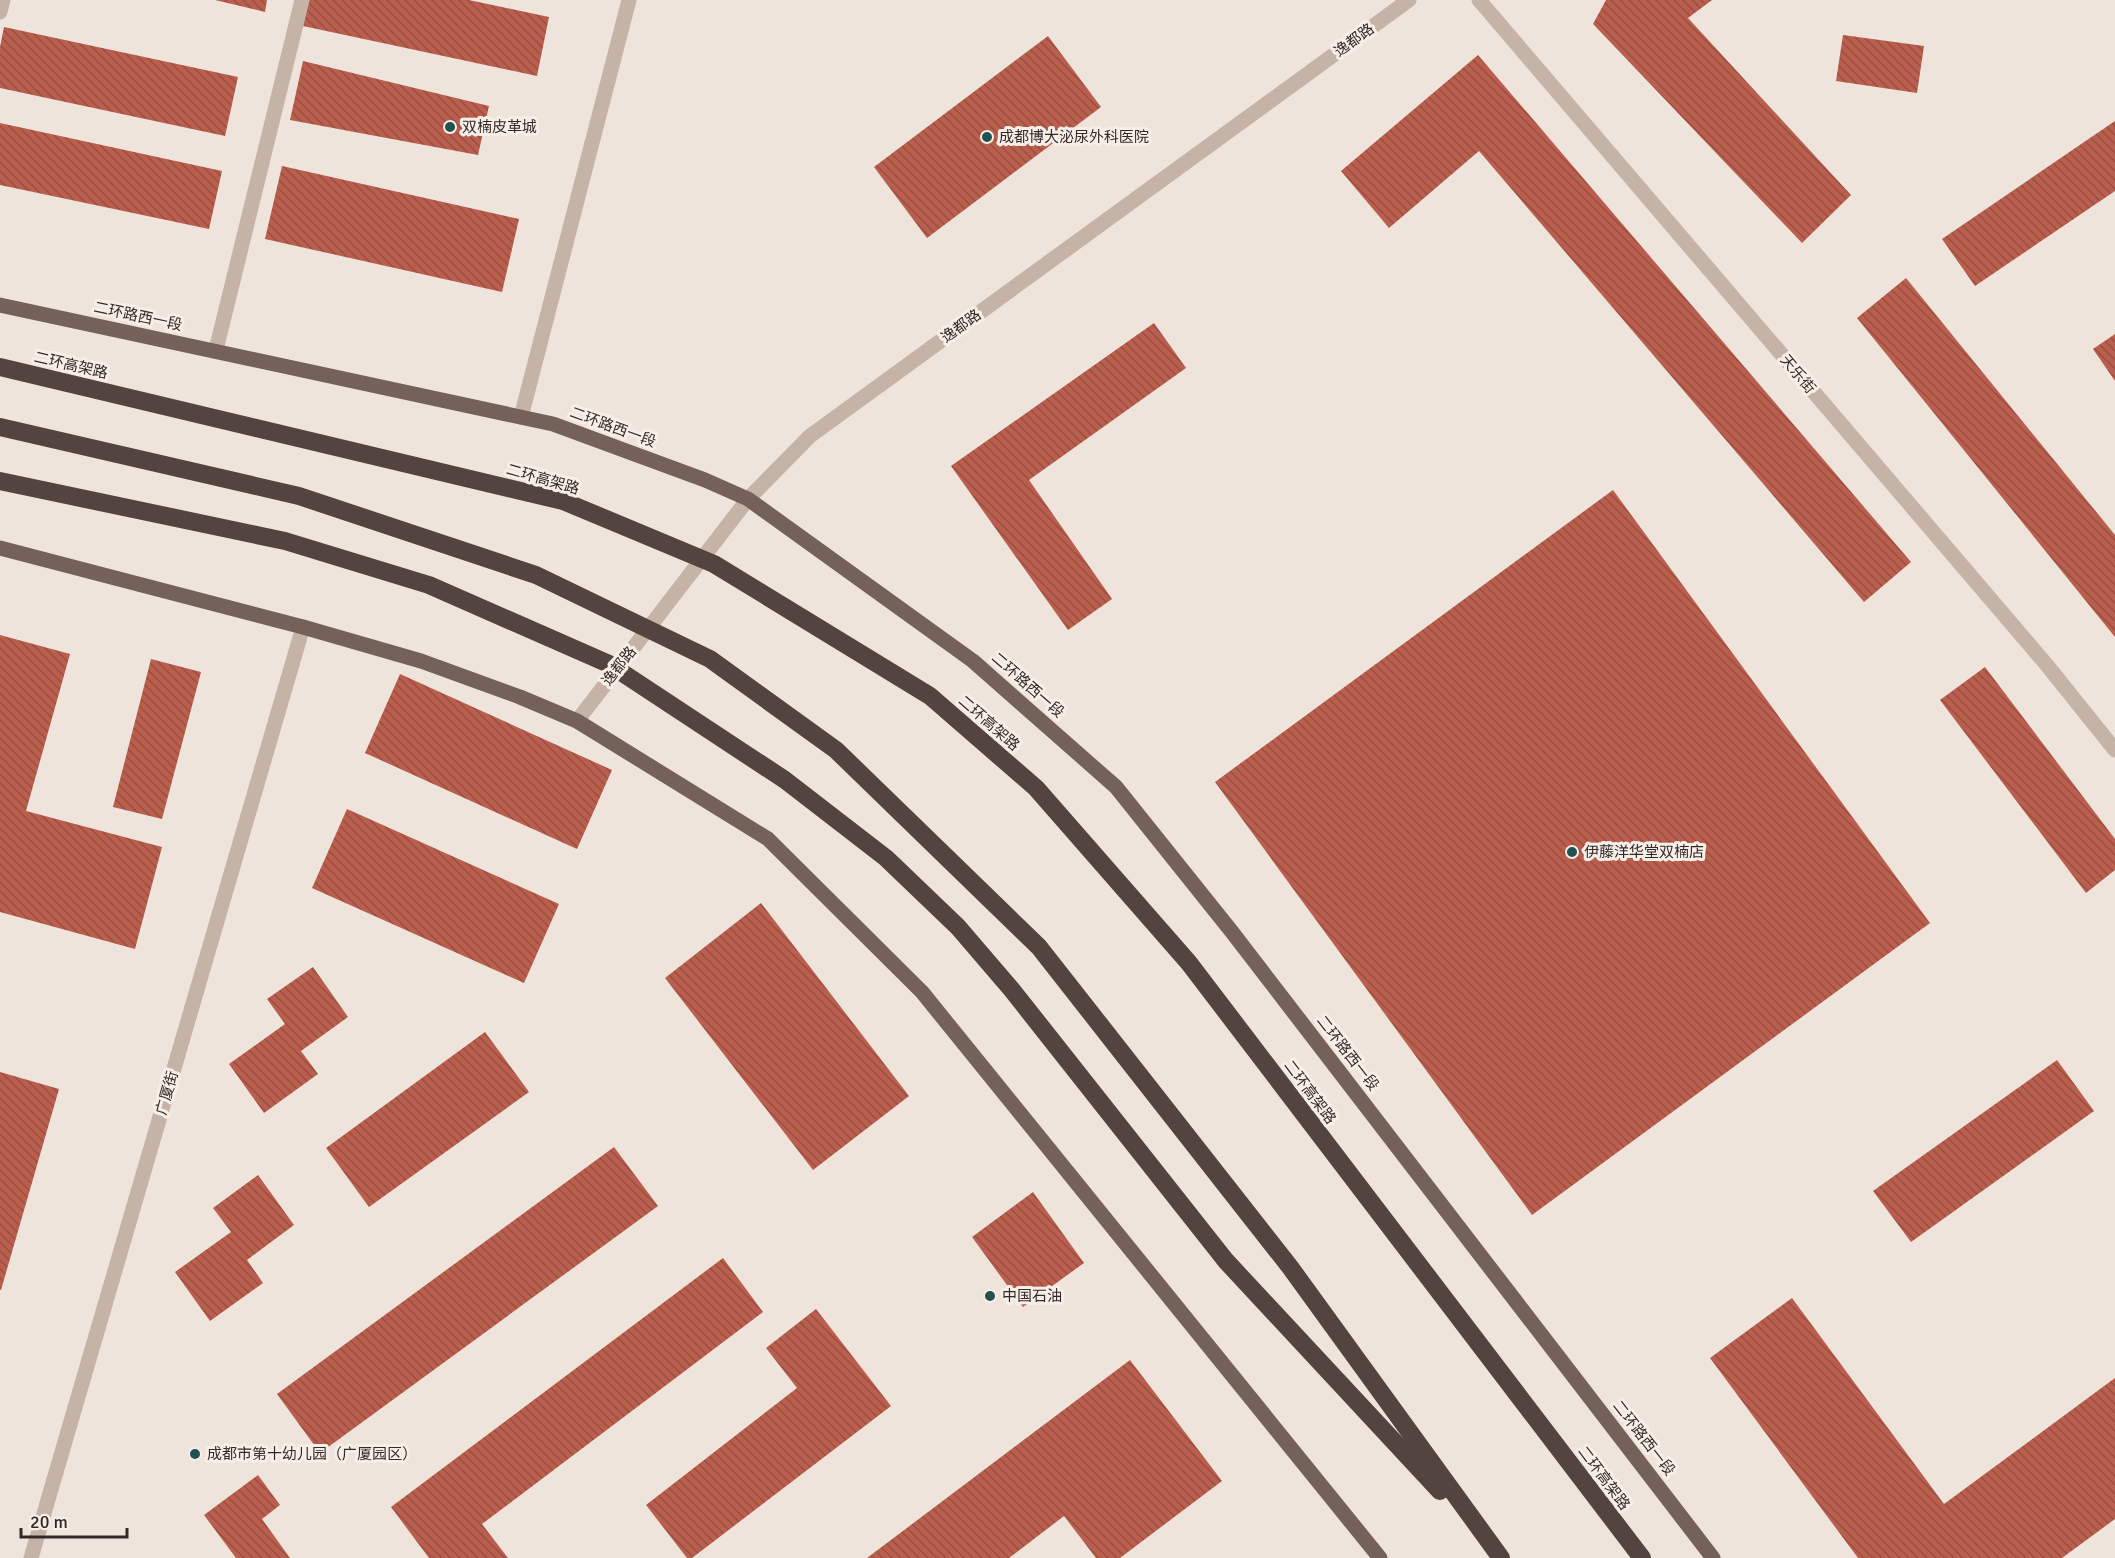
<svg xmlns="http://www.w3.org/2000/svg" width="2115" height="1558" font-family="Signika,'Noto Sans SC',sans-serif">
<defs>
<pattern id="building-back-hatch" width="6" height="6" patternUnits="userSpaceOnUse" patternTransform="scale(1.5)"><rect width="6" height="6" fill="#ba5f4e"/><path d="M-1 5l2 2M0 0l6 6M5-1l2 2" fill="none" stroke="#984f41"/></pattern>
</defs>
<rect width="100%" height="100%" fill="#efe4db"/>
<!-- building -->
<g fill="url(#building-back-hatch)">
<path d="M 215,0 L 267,0 L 265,12 Z"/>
<path d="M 309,0 L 469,0 L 549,17 L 537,76 L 303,26 Z"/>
<path d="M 1606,0 L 1712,0 L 1688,18 L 1851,195 L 1802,243 L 1593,24 Z"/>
<path d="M 4,27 L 238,77 L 225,136 L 0,88 L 0,47 Z"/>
<path d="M 1843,35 L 1924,46 L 1917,93 L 1836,81 Z"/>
<path d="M 1048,36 L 1101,107 L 927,238 L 874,167 Z"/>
<path d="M 1478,55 L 1911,562 L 1864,602 L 1479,151 L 1389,228 L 1341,171 Z"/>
<path d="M 303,61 L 489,106 L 478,155 L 290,120 Z"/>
<path d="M 2115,121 L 2115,191 L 1975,286 L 1942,239 Z"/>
<path d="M 0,123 L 222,171 L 209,229 L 0,185 Z"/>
<path d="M 282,166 L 519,219 L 502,292 L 265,239 Z"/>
<path d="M 1906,278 L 2115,535 L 2115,637 L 1857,318 Z"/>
<path d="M 1154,323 L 1186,368 L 1029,480 L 1112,599 L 1068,630 L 951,466 Z"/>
<path d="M 2115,334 L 2115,381 L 2093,349 Z"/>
<path d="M 1613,490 L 1930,923 L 1532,1215 L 1215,782 Z"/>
<path d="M 0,635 L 70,654 L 26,811 L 162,847 L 135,949 L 0,912 Z"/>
<path d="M 151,659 L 201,672 L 162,819 L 113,807 Z"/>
<path d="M 1985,667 L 2115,839 L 2115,870 L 2086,893 L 1940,700 Z"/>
<path d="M 400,674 L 612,770 L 577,849 L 365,753 Z"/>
<path d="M 347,809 L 559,904 L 524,983 L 312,888 Z"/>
<path d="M 761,903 L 909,1096 L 813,1170 L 665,978 Z"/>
<path d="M 313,967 L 348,1017 L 301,1051 L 318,1074 L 264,1113 L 229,1064 L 285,1024 L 267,999 Z"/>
<path d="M 485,1032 L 529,1092 L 369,1207 L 326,1148 Z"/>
<path d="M 2057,1060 L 2094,1111 L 1911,1242 L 1873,1191 Z"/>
<path d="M 0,1072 L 59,1089 L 1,1290 L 0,1290 Z"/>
<path d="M 614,1147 L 658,1206 L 320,1453 L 277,1394 Z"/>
<path d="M 258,1175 L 294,1225 L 247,1260 L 263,1283 L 210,1321 L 175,1272 L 231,1232 L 213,1208 Z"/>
<path d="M 1033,1192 L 1084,1263 L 1023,1307 L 972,1237 Z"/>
<path d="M 723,1258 L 763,1312 L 482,1524 L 508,1558 L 429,1558 L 391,1507 Z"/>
<path d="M 1792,1298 L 1944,1504 L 2115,1378 L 2115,1519 L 2062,1558 L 1858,1558 L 1710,1358 Z"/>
<path d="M 816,1309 L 891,1406 L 692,1558 L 687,1558 L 646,1505 L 797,1388 L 766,1348 Z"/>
<path d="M 1130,1360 L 1222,1481 L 1120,1558 L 1096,1558 L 1064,1516 L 1009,1558 L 867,1558 Z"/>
<path d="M 258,1475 L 280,1505 L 262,1519 L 290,1558 L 236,1558 L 204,1515 Z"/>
</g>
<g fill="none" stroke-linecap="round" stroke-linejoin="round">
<!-- minor -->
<g stroke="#c6b3a8" stroke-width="15">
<path d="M 1479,0 L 2046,664 L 2115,750"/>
<path d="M 0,12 L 3,0"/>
<path d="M 216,350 L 302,0"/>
<path d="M 521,417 L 629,0"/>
<path d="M 577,721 L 748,499 L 810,436 L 1409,0"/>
<path d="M 31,1558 L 303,627"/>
</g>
<!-- major -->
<g stroke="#74615a" stroke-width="15">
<path d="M 0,305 L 553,424 L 705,480 L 748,499 L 973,661 L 1116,787 L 1232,932 L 1713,1558"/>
<path d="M 0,548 L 303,627 L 421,661 L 520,697 L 577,721 L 768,839 L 922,992 L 1380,1558"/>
</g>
<!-- highway -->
<g stroke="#534440" stroke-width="18">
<path d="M 0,367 L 563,501 L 714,564 L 930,696 L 1036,788 L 1189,963 L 1642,1558"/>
<path d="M 0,427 L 299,496 L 536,575 L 710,659 L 836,750 L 1039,947 L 1290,1267 L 1501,1558"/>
<path d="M 0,481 L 285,541 L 429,585 L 609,664 L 785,780 L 886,858 L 958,927 L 1012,990 L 1226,1261 L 1440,1491"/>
</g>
</g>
<!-- markers -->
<g fill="#215150" stroke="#f7eee7" stroke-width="2">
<circle cx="450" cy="127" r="6"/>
<circle cx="987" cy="137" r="6"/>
<circle cx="1572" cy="852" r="6"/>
<circle cx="990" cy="1296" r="6"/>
<circle cx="195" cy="1454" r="6"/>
</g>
<g text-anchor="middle" stroke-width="6" stroke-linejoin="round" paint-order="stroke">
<!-- street labels -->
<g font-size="15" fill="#332a28" stroke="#f7eee7">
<text transform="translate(1354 40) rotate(-36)" y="5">逸都路</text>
<text transform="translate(138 316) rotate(12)" y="5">二环路西一段</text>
<text transform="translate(961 326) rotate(-36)" y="5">逸都路</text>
<text transform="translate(71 365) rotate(13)" y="5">二环高架路</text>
<text transform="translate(1798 374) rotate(50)" y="5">天乐街</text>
<text transform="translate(613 427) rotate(20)" y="5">二环路西一段</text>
<text transform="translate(543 479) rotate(16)" y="5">二环高架路</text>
<text transform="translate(619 666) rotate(-52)" y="5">逸都路</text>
<text transform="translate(1028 685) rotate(41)" y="5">二环路西一段</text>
<text transform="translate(989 723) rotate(41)" y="5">二环高架路</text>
<text transform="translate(1348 1053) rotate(52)" y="5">二环路西一段</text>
<text transform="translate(1310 1092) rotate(53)" y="5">二环高架路</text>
<text transform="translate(167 1093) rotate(-74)" y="5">广厦街</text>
<text transform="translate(1644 1438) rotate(52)" y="5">二环路西一段</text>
<text transform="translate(1604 1478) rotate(53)" y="5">二环高架路</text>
</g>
<!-- poi labels -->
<g font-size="15" fill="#332a28" stroke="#f7eee7" text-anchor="start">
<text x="462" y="132">双楠皮革城</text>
<text x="999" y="142">成都博大泌尿外科医院</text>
<text x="1584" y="857">伊藤洋华堂双楠店</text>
<text x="1002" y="1301">中国石油</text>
<text x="207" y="1459">成都市第十幼儿园（广厦园区）</text>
</g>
</g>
<!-- scale -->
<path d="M21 1528v9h106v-9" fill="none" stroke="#332a28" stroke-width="3"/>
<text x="30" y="1528" font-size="18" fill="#332a28" stroke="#f7eee7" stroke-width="4.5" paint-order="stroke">20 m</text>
</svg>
